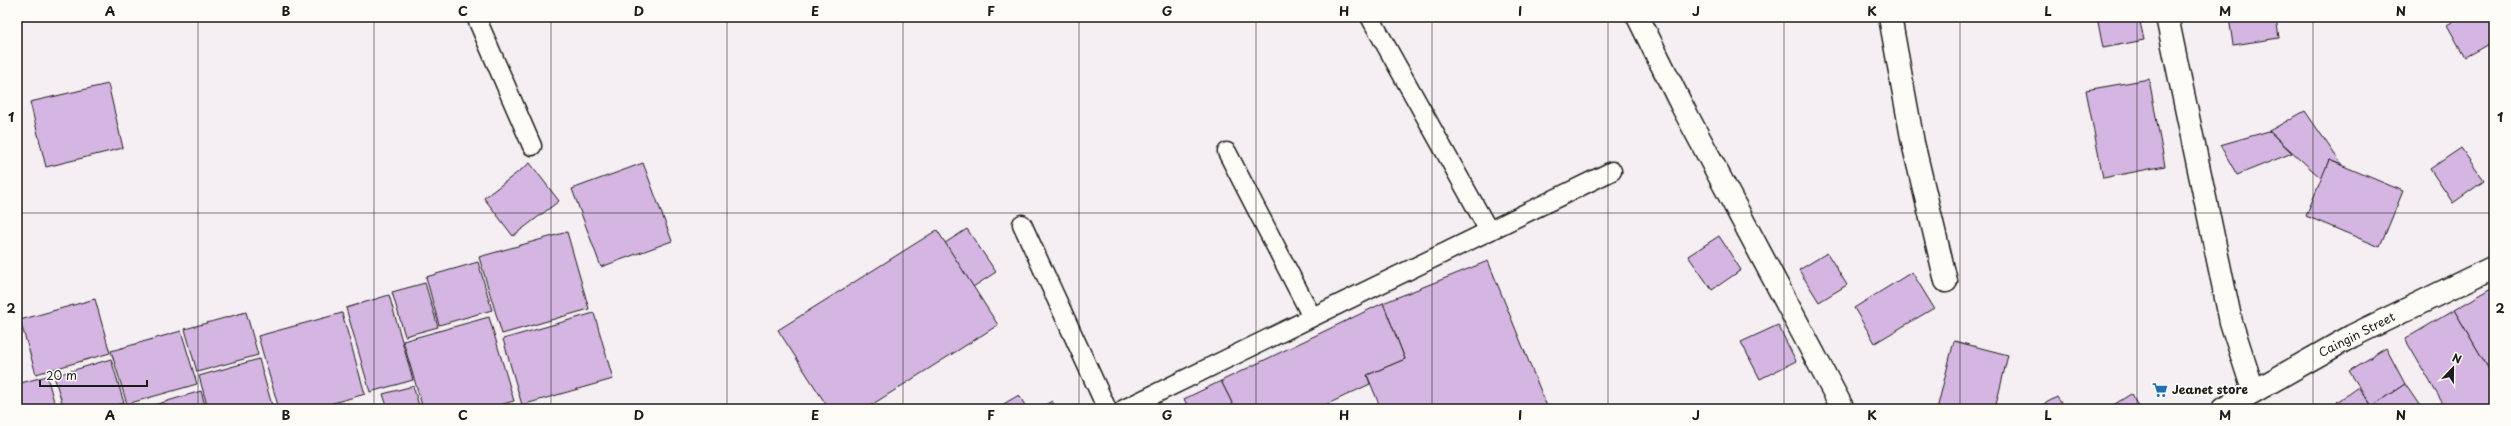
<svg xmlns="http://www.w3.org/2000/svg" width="2511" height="426" font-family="'Playpen Sans',sans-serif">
<rect width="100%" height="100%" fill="#f5eef3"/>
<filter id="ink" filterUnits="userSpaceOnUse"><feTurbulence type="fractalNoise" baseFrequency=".025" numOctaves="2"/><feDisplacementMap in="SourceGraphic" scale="8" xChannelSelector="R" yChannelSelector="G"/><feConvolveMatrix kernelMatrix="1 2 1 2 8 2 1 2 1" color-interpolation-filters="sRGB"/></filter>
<g filter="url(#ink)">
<!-- building -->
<g fill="#d5b6e2" stroke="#1c1c1c">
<path d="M 2097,17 L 2139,17 L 2144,40 L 2103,48 Z"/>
<path d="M 2229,17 L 2276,17 L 2279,38 L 2233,45 Z"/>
<path d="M 2460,17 L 2493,17 L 2494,41 L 2465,57 L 2447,25 Z"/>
<path d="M 2149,79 L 2165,166 L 2103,178 L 2086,90 Z"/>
<path d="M 108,84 L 123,148 L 46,167 L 30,102 Z"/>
<path d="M 2305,111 L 2342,165 L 2329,160 L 2322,179 L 2269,131 Z"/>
<path d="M 2269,131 L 2292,153 L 2237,175 L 2220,145 Z"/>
<path d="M 2461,148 L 2484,181 L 2453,203 L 2430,169 Z"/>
<path d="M 2329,160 L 2403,191 L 2380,247 L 2306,216 Z"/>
<path d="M 530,163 L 559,201 L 513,236 L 484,198 Z"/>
<path d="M 643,163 L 672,241 L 601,267 L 572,189 Z"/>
<path d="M 967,229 L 996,272 L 973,287 L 945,243 Z"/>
<path d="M 937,230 L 998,325 L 865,409 L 829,409 L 778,330 Z"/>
<path d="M 567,232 L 589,309 L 502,334 L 479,257 Z"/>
<path d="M 1719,236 L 1741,270 L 1712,290 L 1688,256 Z"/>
<path d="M 1827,253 L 1847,285 L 1819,302 L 1799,270 Z"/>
<path d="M 1488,261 L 1548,409 L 1381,409 L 1367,375 L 1405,359 L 1383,303 Z"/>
<path d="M 478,262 L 492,310 L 439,325 L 426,277 Z"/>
<path d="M 1912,272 L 1934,308 L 1875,343 L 1854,308 Z"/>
<path d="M 425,283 L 438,327 L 405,336 L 392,292 Z"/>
<path d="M 2494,287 L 2494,378 L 2454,310 Z"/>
<path d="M 389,295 L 413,380 L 370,392 L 346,308 Z"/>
<path d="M 95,299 L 110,353 L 36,374 L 20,320 Z"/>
<path d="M 1383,303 L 1405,359 L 1367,375 L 1370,384 L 1317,409 L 1235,409 L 1221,381 Z"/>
<path d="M 2454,310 L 2494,378 L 2494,409 L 2446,409 L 2405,339 Z"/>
<path d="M 246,312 L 258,355 L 197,372 L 185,329 Z"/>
<path d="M 342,313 L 365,394 L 312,409 L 279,409 L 258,336 Z"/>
<path d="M 594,313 L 613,379 L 522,405 L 503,339 Z"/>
<path d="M 489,317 L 514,401 L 485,409 L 423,409 L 403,341 Z"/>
<path d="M 1778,325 L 1796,361 L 1760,379 L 1741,342 Z"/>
<path d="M 181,331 L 197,384 L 127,404 L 111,351 Z"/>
<path d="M 1954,341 L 2008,355 L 1995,409 L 1937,409 Z"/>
<path d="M 2386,348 L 2405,384 L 2372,406 L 2349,371 Z"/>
<path d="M 111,359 L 124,403 L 103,409 L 64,409 L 54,376 Z"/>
<path d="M 259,359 L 273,409 L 208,409 L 199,376 Z"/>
<path d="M 47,376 L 56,409 L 17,409 L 17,384 Z"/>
<path d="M 1221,381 L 1235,409 L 1189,409 L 1184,399 Z"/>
<path d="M 2405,384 L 2422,409 L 2342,409 L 2337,402 L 2358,387 L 2372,406 Z"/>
<path d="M 413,386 L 420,409 L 388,409 L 383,394 Z"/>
<path d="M 201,391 L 206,409 L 152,409 L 151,406 Z"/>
<path d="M 2131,394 L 2140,409 L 2107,409 Z"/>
<path d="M 1019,395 L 1027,409 L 995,409 Z"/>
<path d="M 2057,397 L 2065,409 L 2035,409 Z"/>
<path d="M 1052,401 L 1057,409 L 1038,409 Z"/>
<path d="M 342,405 L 343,409 L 328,409 Z"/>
</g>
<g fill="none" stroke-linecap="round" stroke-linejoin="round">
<defs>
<g id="service">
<path d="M 476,17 L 532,146"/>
<path d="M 1370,17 L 1489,231"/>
<path d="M 1227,152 L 1312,317"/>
<path d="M 1022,224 L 1107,409"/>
<path d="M 1124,409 L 1612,171"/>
</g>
<g id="minor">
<path d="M 1890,17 L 1913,143 L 1946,281"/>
<path d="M 2167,17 L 2231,322 L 2253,390"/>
</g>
<path id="tertiary" d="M 1638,17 L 1681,104 L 1843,409"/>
<path id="secondary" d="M 2223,409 L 2352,336 L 2494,267"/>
</defs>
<!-- service casing -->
<use href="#service" stroke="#1c1c1c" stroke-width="21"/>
<!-- minor casing -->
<use href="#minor" stroke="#1c1c1c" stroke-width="25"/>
<!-- tertiary casing -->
<use href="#tertiary" stroke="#1c1c1c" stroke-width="25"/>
<!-- secondary casing -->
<use href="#secondary" stroke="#1c1c1c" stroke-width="25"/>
<!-- service -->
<use href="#service" stroke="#fdfcf7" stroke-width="18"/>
<!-- minor -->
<use href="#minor" stroke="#fdfcf7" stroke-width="22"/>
<!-- tertiary -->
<use href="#tertiary" stroke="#fdfcf7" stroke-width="22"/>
<!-- secondary -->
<use href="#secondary" stroke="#fdfcf7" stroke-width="22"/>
</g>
</g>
<!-- grid -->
<path fill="none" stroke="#1c1c1c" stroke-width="1" stroke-opacity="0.55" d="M 198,17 L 198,409M 374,17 L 374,409M 551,17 L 551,409M 727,17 L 727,409M 903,17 L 903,409M 1079,17 L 1079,409M 1256,17 L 1256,409M 1432,17 L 1432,409M 1608,17 L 1608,409M 1784,17 L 1784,409M 1960,17 L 1960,409M 2137,17 L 2137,409M 2313,17 L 2313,409M 17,213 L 2494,213"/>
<!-- icons -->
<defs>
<symbol id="supermarket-bare" viewBox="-9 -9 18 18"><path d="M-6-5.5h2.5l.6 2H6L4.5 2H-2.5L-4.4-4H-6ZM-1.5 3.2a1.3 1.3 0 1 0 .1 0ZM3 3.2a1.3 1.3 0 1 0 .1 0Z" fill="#1f6fb2" stroke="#fdfcf7" stroke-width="2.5" paint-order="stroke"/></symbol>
</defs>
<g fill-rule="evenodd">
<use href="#supermarket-bare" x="2149" y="379" width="22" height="22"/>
</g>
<g text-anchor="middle" stroke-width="4" stroke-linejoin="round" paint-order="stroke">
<!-- street labels -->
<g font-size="12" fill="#1c1c1c" stroke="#fdfcf7">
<text transform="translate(2357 335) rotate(-27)" y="4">Caingin Street</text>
</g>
<!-- poi labels -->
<g font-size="12" font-weight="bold" fill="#1c1c1c" stroke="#fdfcf7" text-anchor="start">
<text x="2172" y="394">Jeanet store</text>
</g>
</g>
<!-- margin -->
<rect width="2511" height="426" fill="none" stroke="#fdfcf7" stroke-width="44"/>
<!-- north arrow -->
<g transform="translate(2453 368) rotate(22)" stroke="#fdfcf7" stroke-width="3" paint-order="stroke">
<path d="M0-3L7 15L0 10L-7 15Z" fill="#1c1c1c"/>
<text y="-6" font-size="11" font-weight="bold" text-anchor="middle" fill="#1c1c1c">N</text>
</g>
<!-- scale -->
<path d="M40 380v6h107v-6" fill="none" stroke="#1c1c1c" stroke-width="2"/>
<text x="46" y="380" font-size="12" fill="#1c1c1c" stroke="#fdfcf7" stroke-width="3" paint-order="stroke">20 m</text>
<rect x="22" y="22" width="2467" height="382" fill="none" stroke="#1c1c1c" stroke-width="1.5"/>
<g font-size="13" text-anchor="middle" font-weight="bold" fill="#1c1c1c">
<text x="110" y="16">A</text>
<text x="286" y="16">B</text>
<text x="463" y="16">C</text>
<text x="639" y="16">D</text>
<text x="815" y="16">E</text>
<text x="991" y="16">F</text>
<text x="1167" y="16">G</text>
<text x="1344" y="16">H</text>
<text x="1520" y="16">I</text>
<text x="1696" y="16">J</text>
<text x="1872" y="16">K</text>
<text x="2048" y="16">L</text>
<text x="2225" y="16">M</text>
<text x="2401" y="16">N</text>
<text x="11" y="122">1</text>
<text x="2500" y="122">1</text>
<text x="11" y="313">2</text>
<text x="2500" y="313">2</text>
<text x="110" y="420">A</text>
<text x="286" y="420">B</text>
<text x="463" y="420">C</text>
<text x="639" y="420">D</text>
<text x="815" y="420">E</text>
<text x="991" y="420">F</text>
<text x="1167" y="420">G</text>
<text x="1344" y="420">H</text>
<text x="1520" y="420">I</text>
<text x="1696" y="420">J</text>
<text x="1872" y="420">K</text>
<text x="2048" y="420">L</text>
<text x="2225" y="420">M</text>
<text x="2401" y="420">N</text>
</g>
</svg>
